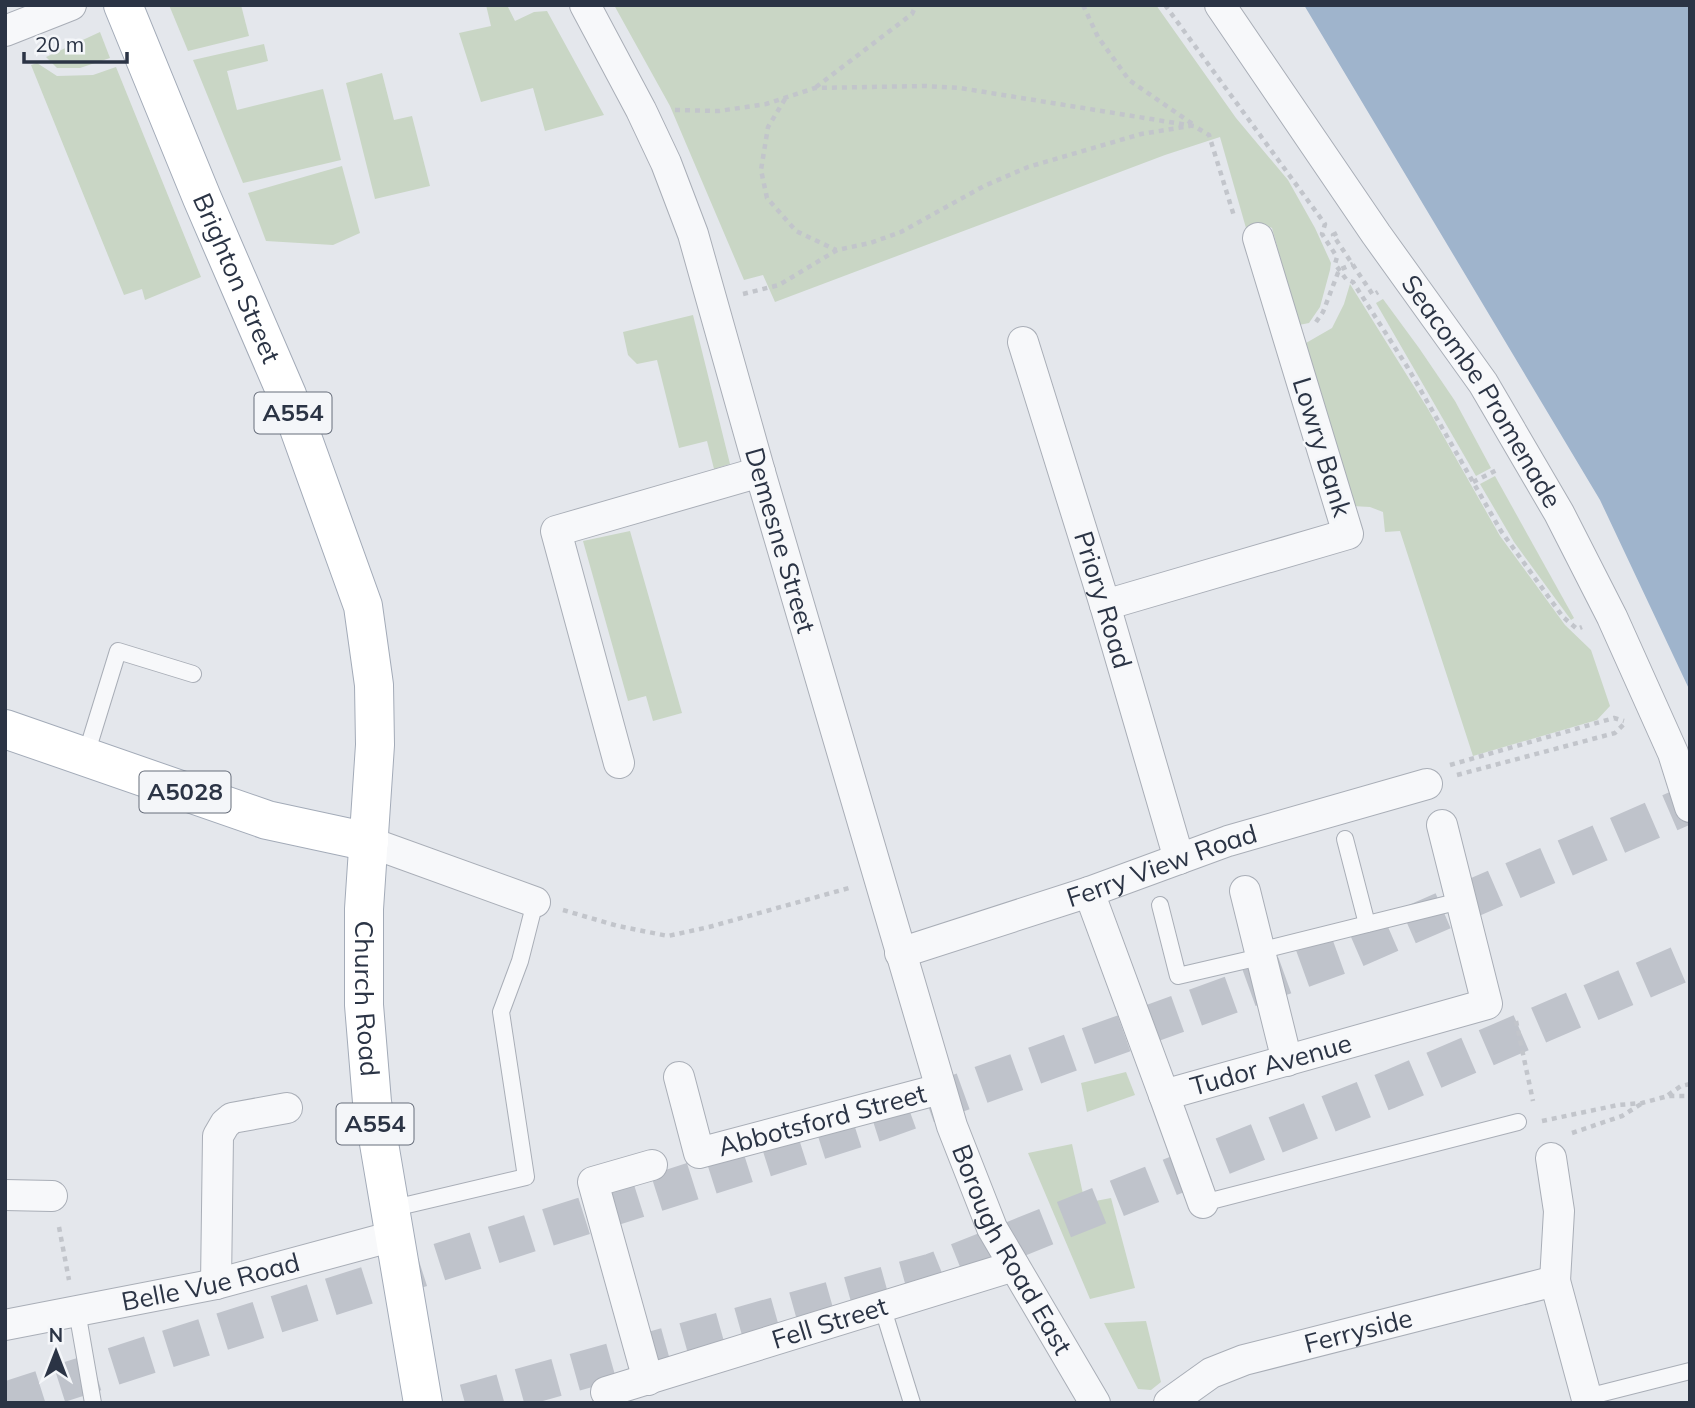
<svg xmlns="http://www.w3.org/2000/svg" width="1695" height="1408" font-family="Mulish,sans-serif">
<rect width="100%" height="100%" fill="#e4e7ec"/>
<!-- green -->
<g fill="#c9d6c5">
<path d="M 169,5 L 241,5 L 249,36 L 188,51 Z"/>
<path d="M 486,5 L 507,5 L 515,21 L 534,12 L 547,11 L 604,115 L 545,131 L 533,88 L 481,102 L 459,33 L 491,26 Z"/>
<path d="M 614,5 L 1156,5 L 1236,118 L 1288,180 L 1315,228 L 1331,263 L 1330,270 L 1320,307 L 1309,323 L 1299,325 L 1272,228 L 1263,224 L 1246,228 L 1220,137 L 1165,155 L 775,302 L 763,275 L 744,280 L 670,106 Z"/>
<path d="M 100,32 L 110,58 L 80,68 L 57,68 L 46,57 Z"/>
<path d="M 264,44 L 268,61 L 227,71 L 237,110 L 323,89 L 341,160 L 243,183 L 193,60 Z"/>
<path d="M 37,63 L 57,76 L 93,75 L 116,67 L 201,277 L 145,300 L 142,289 L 124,295 L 31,65 Z"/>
<path d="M 382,73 L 394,120 L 412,116 L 430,186 L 375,199 L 346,83 Z"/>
<path d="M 342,166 L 360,233 L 333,245 L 266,241 L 248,193 Z"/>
<path d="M 1350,284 L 1428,409 L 1500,536 L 1565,625 L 1591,650 L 1610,706 L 1597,720 L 1473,756 L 1400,531 L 1385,532 L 1383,512 L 1370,507 L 1352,506 L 1306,343 L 1332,328 L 1344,304 Z"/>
<path d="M 1383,299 L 1419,348 L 1455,401 L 1491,468 L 1476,476 L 1376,303 Z"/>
<path d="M 693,315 L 730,464 L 714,469 L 707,441 L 679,448 L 657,360 L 637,364 L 628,355 L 623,332 Z"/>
<path d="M 1495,476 L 1574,618 L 1571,620 L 1514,542 L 1480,484 Z"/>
<path d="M 630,531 L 682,713 L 653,721 L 646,696 L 628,701 L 583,541 Z"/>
<path d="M 1126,1072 L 1135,1095 L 1087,1112 L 1081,1083 Z"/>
<path d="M 1072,1144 L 1085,1203 L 1111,1198 L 1135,1288 L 1090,1299 L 1028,1153 Z"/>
<path d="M 1146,1321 L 1161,1382 L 1151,1390 L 1138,1389 L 1104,1323 Z"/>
</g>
<!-- water -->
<path fill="#9fb4cc" d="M 1304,5 L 1690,5 L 1690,691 L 1600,500 Z"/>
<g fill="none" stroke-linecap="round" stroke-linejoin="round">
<!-- highway-tunnel -->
<g stroke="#bfc3cb" stroke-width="38" stroke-dasharray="38 19" stroke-linecap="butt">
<path d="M 5,1401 L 881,1121 L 1341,955 L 1690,804"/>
<path d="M 465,1403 L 933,1272 L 1388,1090 L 1690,960"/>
</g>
<defs>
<g id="lane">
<path d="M 85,758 L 118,651 L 193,674"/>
<path d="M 1345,839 L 1367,924"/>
<path d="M 1160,905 L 1178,976 L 1260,957"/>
<path d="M 1259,951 L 1460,901"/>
<path d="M 1203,1203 L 1518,1122"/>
<path d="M 390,1209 L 526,1177 L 501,1012 L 520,961 L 535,902"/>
<path d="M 882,1306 L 912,1403"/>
<path d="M 77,1311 L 93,1403"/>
<path d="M 1587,1397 L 1690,1371"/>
</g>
<g id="street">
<path id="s1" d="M 585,5 L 641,110 L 666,163 L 693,234 L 760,472 L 952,1126 L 992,1228 L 1095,1403"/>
<path id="s2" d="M 1220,5 L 1376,234 L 1483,383 L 1559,513 L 1612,617 L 1673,753 L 1690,807"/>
<path d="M 5,31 L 71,5"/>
<path id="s3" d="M 1023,342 L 1105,605 L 1179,859"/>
<path d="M 1105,605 L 1348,534 L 1258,238"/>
<path d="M 619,763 L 556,531 L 760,472"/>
<path d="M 369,842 L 535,902"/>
<path d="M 1245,891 L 1287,1061"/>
<path d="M 1089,892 L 1164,1095"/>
<path id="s4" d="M 900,953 L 1089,892 L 1228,841 L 1427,784"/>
<path id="s5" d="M 679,1077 L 699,1153 L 940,1089"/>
<path d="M 1551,1158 L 1559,1211 L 1555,1281"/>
<path d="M 5,1195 L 52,1196"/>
<path id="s6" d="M 1203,1203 L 1164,1095 L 1487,1004 L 1442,825"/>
<path d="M 216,1284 L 218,1136 L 225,1124 L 232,1118 L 287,1108"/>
<path id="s7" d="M 5,1325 L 216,1284 L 394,1236"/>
<path d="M 648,1380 L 593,1182 L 652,1165"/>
<path id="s8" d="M 606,1392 L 1014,1266"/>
<path id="s9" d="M 1169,1403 L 1211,1373 L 1244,1360 L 1555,1281 L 1588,1403"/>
</g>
<g id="primary">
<path id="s10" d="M 123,5 L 202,198 L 287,395 L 363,606 L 374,685 L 375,745 L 364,909 L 364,1005 L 372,1102 L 423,1403"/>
<path d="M 5,729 L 267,820 L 369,842"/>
</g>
</defs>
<!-- lane casing -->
<use href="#lane" stroke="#a9aeb7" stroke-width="18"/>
<!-- street casing -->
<use href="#street" stroke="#a9aeb7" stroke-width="32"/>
<!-- primary casing -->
<use href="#primary" stroke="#a3abb8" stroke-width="40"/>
<!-- path -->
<g stroke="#c2c5cb" stroke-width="4.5" stroke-dasharray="5 5" stroke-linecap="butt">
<path d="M 1083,5 L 1098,37 L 1129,80 L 1194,125"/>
<path d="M 1165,5 L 1325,224 L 1322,234 L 1337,257 L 1335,264 L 1346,279 L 1353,282 L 1408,368 L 1501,531 L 1563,617 L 1577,629 L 1582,627"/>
<path d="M 816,87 L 912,14 L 916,5"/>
<path d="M 785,99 L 768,127 L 761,170 L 767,198 L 796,231 L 836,250"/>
<path d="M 675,110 L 719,111 L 766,104 L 815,88 L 925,86 L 960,88 L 1194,126 L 1209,135 L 1234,216"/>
<path d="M 1337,233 L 1333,235 L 1373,295 L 1378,292"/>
<path d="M 743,294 L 779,285 L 837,250 L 870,243 L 901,232 L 984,186 L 1028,167 L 1141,134 L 1190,126"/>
<path d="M 1316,322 L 1323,312 L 1339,270 L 1353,264"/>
<path d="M 1473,482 L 1497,470"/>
<path d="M 1450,765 L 1614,718 L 1624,721"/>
<path d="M 1457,775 L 1615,733 L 1624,724"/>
<path d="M 563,910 L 618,926 L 668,936 L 709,927 L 849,888"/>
<path d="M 1516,1021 L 1533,1101"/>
<path d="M 1668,1095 L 1681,1086 L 1690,1084"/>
<path d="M 1542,1121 L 1618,1105 L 1642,1103 L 1668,1096 L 1690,1096"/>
<path d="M 1572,1133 L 1622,1116 L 1641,1104"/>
<path d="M 59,1227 L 69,1280"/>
</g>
<!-- lane -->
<use href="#lane" stroke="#f7f8fa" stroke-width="16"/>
<!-- street -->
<use href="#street" stroke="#f7f8fa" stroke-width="30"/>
<!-- primary -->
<use href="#primary" stroke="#fff" stroke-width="38"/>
</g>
<g text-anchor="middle" stroke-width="5" stroke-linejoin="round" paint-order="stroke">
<!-- shield labels -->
<g fill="#f4f6f9" stroke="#676e7b" stroke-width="2">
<rect x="254.5" y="392.5" width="77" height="41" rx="5"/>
<rect x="139.5" y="771.5" width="91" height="41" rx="5"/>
<rect x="336.5" y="1103.5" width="77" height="41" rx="5"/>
</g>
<g font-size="24" font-weight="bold" fill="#2b3445">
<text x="293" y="421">A554</text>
<text x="185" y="800">A5028</text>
<text x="375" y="1132">A554</text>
</g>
<!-- street labels -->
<g font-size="26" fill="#2b3445" stroke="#f4f6f9">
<text dy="9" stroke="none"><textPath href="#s10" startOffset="296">Brighton Street</textPath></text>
<text dy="9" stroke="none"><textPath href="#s2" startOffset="467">Seacombe Promenade</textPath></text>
<text transform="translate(1322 447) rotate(73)" y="9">Lowry Bank</text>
<text dy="9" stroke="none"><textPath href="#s1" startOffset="572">Demesne Street</textPath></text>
<text dy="9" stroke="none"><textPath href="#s3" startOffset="270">Priory Road</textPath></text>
<text dy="9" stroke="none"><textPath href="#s4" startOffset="276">Ferry View Road</textPath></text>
<text dy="9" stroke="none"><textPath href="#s10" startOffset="1041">Church Road</textPath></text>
<text dy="9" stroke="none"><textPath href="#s6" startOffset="226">Tudor Avenue</textPath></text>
<text dy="9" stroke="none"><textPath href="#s5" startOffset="206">Abbotsford Street</textPath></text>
<text dy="9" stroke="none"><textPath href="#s1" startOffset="1320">Borough Road East</textPath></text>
<text dy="9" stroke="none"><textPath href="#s7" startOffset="210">Belle Vue Road</textPath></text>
<text dy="9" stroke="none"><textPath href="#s8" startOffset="234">Fell Street</textPath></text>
<text dy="9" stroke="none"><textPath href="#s9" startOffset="205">Ferryside</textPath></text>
</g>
</g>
<!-- border -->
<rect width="1695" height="1408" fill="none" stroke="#2b3445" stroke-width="14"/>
<!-- north arrow -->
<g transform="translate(56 1352)" stroke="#f4f6f9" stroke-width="5" paint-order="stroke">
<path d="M0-5L12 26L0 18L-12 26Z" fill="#2b3445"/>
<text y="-10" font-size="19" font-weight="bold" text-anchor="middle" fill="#2b3445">N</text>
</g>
<!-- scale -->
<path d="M24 52v10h103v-10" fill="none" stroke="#2b3445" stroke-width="3.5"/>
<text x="35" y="52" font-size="21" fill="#2b3445" stroke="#f4f6f9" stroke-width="5" paint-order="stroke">20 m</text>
</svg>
